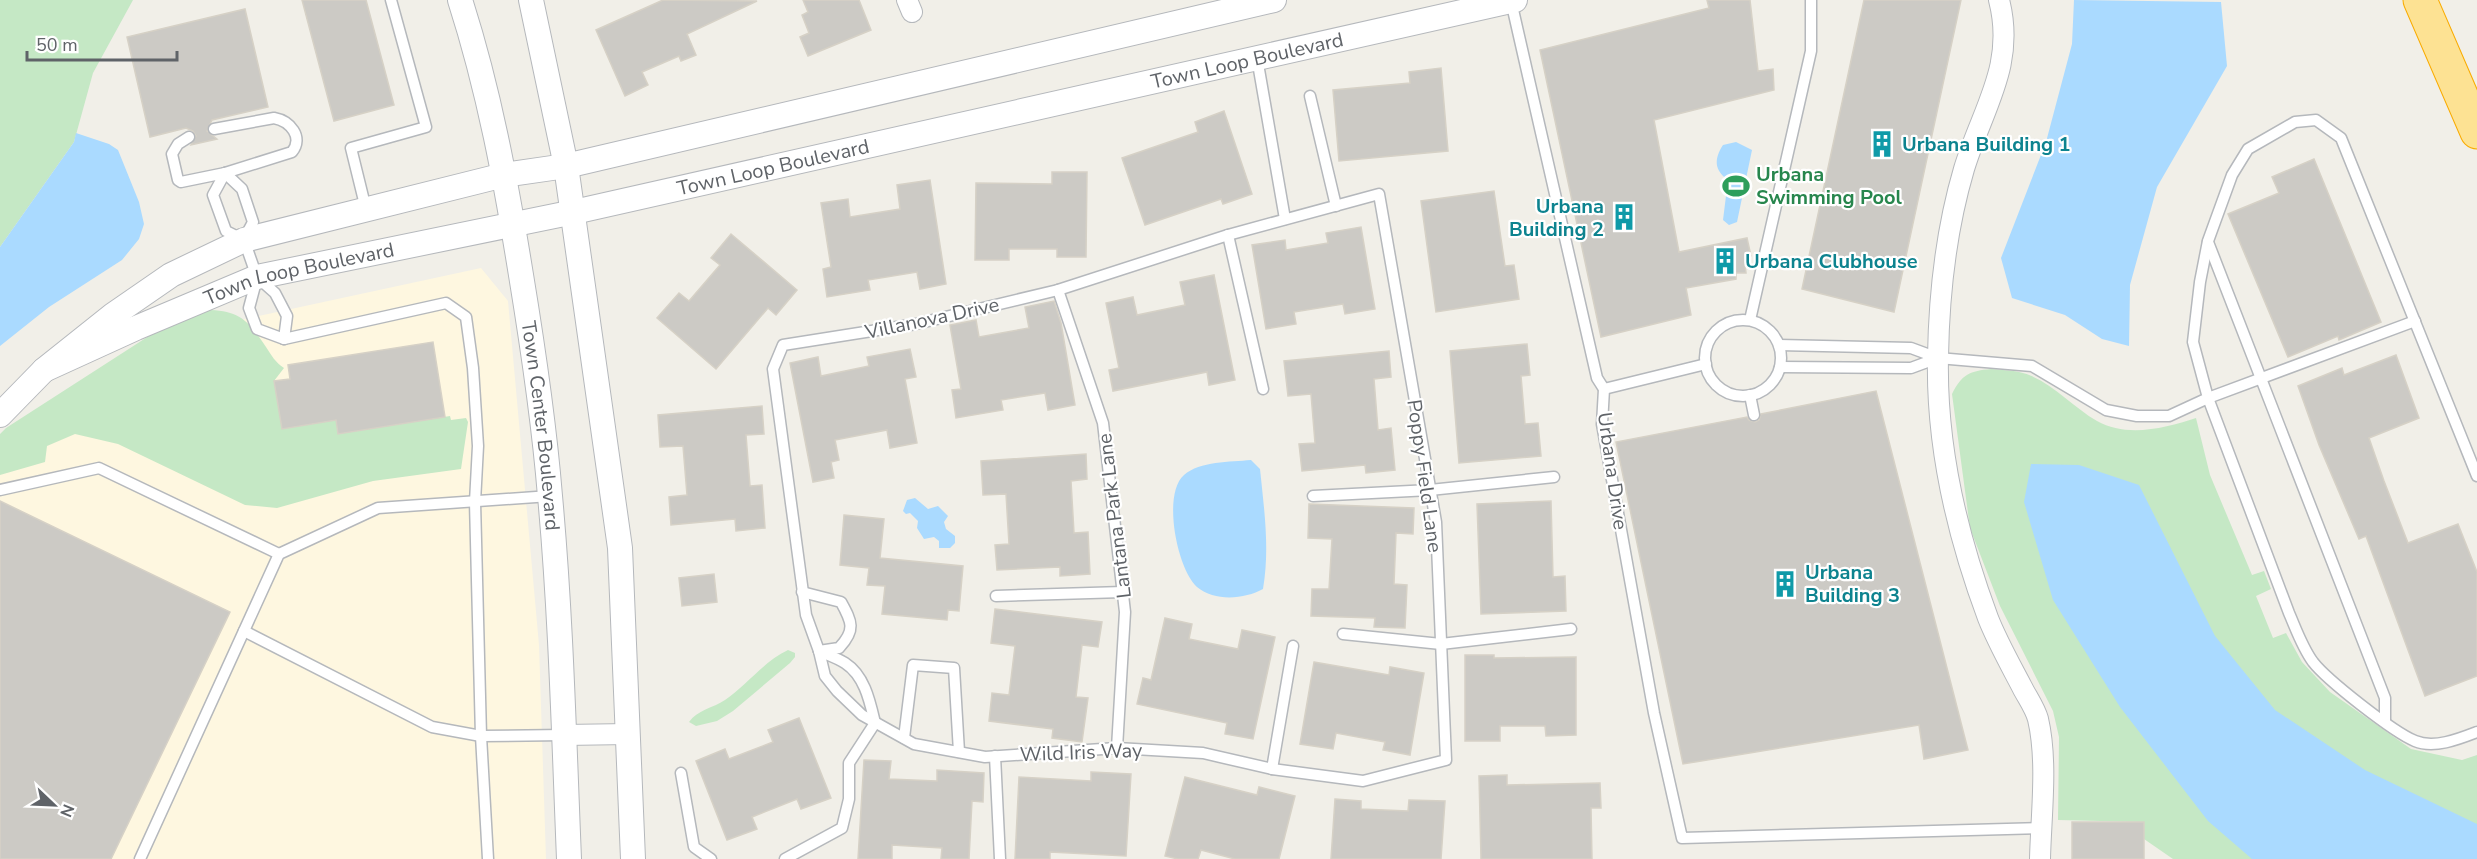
<svg xmlns="http://www.w3.org/2000/svg" width="2477" height="859" font-family="'Nunito Sans',sans-serif">
<rect width="100%" height="100%" fill="#f1efe8"/>
<!-- commercial -->
<path fill="#fef7e0" d="M 481,268 L 508,301 L 539,645 L 546,859 L 0,859 L 0,458 L 222,324 Z"/>
<!-- green -->
<g fill="#c5e8c5">
<path d="M 0,0 L 133,0 L 93,73 L 74,142 L 0,247 Z"/>
<path d="M 206,310 C 239,310 248,320 266,347 C 272,356 275,362 284,368 L 274,381 L 282,429 L 336,420 L 338,434 L 450,416 L 451,420 L 466,418 L 468,422 L 461,469 L 373,481 L 277,508 L 245,505 L 118,444 L 75,434 L 47,446 L 45,462 L 0,475 L 0,434 L 6,428 L 152,334 Z"/>
<path d="M 1991,369 C 2000,370 2010,370 2019,372 C 2048,378 2071,406 2097,421 C 2127,438 2166,428 2196,418 L 2210,475 L 2252,575 L 2264,571 L 2271,589 L 2256,596 L 2273,638 L 2286,633 L 2302,662 L 2330,692 L 2411,749 L 2462,760 L 2477,755 L 2477,859 L 2173,859 L 2144,839 L 2144,822 L 2058,820 L 2059,737 L 2053,711 L 2000,606 L 1970,528 L 1952,394 C 1962,374 1970,371 1991,369 Z"/>
<path d="M 788,650 L 795,653 L 795,657 L 790,663 L 733,711 L 717,721 L 696,726 L 689,722 C 697,710 713,708 725,700 C 747,685 763,662 788,650 Z"/>
</g>
<!-- water -->
<g fill="#aadaff">
<path d="M 2074,0 L 2221,2 L 2227,66 L 2157,187 L 2130,285 L 2129,346 L 2102,339 L 2065,315 L 2012,298 L 2001,258 L 2046,142 L 2072,44 Z"/>
<path d="M 76,133 L 109,144 L 118,150 L 139,202 L 144,224 L 139,239 L 122,260 L 49,307 L 0,346 L 0,247 L 74,142 Z"/>
<path d="M 1736,142 L 1752,150 L 1737,222 L 1729,225 L 1723,220 L 1728,180 C 1714,170 1714,159 1723,145 Z"/>
<path d="M 1251,460 L 1260,469 C 1264,509 1270,548 1263,589 C 1245,599 1215,602 1197,587 C 1177,569 1162,494 1184,475 C 1200,461 1230,462 1251,460 Z"/>
<path d="M 2031,464 L 2079,465 L 2139,485 L 2215,636 L 2275,710 L 2365,770 L 2477,824 L 2477,859 L 2252,859 L 2208,821 L 2120,707 L 2053,600 L 2024,502 Z"/>
<path d="M 915,498 L 928,509 L 938,506 L 948,516 L 944,522 L 946,529 L 955,536 L 955,543 L 950,548 L 939,548 L 939,541 L 934,537 L 924,539 L 917,528 L 918,521 L 910,513 L 906,514 L 903,511 L 907,500 Z"/>
</g>
<!-- building -->
<g fill="#cccac5" stroke="#d6d1c6" stroke-width="1.5">
<path d="M 302,0 L 366,0 L 394,105 L 334,121 Z"/>
<path d="M 663,0 L 757,1 L 687,34 L 696,55 L 681,61 L 679,56 L 642,72 L 648,85 L 625,96 L 596,30 Z"/>
<path d="M 803,0 L 859,0 L 871,30 L 808,56 L 800,37 L 809,33 L 802,15 L 808,12 Z"/>
<path d="M 1707,0 L 1750,0 L 1758,71 L 1773,69 L 1774,90 L 1654,120 L 1679,252 L 1747,238 L 1751,256 L 1748,258 L 1749,265 L 1745,264 L 1746,273 L 1736,273 L 1736,279 L 1686,288 L 1691,315 L 1601,337 L 1540,50 L 1709,8 Z"/>
<path d="M 1864,0 L 1961,0 L 1894,312 L 1802,289 Z"/>
<path d="M 245,9 L 268,107 L 212,120 L 207,131 L 217,139 L 191,145 L 196,136 L 193,131 L 186,128 L 150,137 L 127,37 Z"/>
<path d="M 1441,68 L 1448,151 L 1339,161 L 1333,90 L 1410,83 L 1409,72 Z"/>
<path d="M 1224,111 L 1252,194 L 1223,204 L 1221,199 L 1145,225 L 1122,158 L 1198,132 L 1195,122 Z"/>
<path d="M 2314,159 L 2381,322 L 2339,340 L 2338,336 L 2288,357 L 2228,214 L 2279,193 L 2272,177 Z"/>
<path d="M 1052,172 L 1087,172 L 1086,257 L 1057,257 L 1057,249 L 1009,249 L 1009,260 L 975,260 L 976,183 L 1052,184 Z"/>
<path d="M 930,180 L 946,284 L 920,289 L 917,272 L 868,280 L 870,290 L 827,297 L 823,269 L 831,267 L 821,203 L 848,199 L 850,217 L 900,209 L 897,185 Z"/>
<path d="M 1494,191 L 1505,266 L 1514,265 L 1519,299 L 1436,312 L 1421,201 Z"/>
<path d="M 1361,227 L 1375,309 L 1345,314 L 1343,304 L 1294,312 L 1296,324 L 1266,329 L 1252,245 L 1285,240 L 1286,250 L 1328,243 L 1326,233 Z"/>
<path d="M 731,234 L 797,290 L 776,315 L 768,308 L 716,369 L 657,318 L 679,293 L 689,301 L 720,265 L 711,258 Z"/>
<path d="M 1214,275 L 1235,380 L 1209,385 L 1207,372 L 1113,391 L 1109,370 L 1119,368 L 1106,303 L 1133,297 L 1137,315 L 1185,305 L 1180,282 Z"/>
<path d="M 1054,301 L 1061,323 L 1075,405 L 1048,410 L 1045,393 L 1001,400 L 1003,410 L 956,418 L 952,390 L 961,389 L 950,325 L 976,320 L 979,337 L 1029,328 L 1025,307 Z"/>
<path d="M 433,342 L 445,417 L 338,434 L 336,420 L 282,429 L 274,381 L 290,379 L 288,365 Z"/>
<path d="M 1527,344 L 1530,375 L 1521,376 L 1525,424 L 1538,423 L 1541,456 L 1459,463 L 1450,351 Z"/>
<path d="M 910,349 L 916,377 L 905,379 L 917,443 L 890,448 L 887,430 L 835,440 L 839,460 L 831,462 L 834,478 L 813,482 L 790,363 L 818,357 L 821,376 L 869,366 L 867,357 Z"/>
<path d="M 1389,351 L 1391,377 L 1374,379 L 1378,430 L 1391,428 L 1395,470 L 1366,473 L 1365,465 L 1302,471 L 1299,444 L 1315,443 L 1311,394 L 1288,396 L 1284,361 Z"/>
<path d="M 2396,355 L 2419,418 L 2369,438 L 2384,481 L 2408,543 L 2458,524 L 2477,572 L 2477,676 L 2425,696 L 2366,536 L 2359,539 L 2319,445 L 2298,386 L 2342,368 L 2344,375 Z"/>
<path d="M 1876,391 L 1968,750 L 1924,759 L 1919,725 L 1683,764 L 1616,442 L 1747,417 L 1749,420 L 1755,422 L 1759,420 L 1761,414 Z"/>
<path d="M 762,406 L 764,434 L 746,435 L 750,486 L 762,485 L 765,528 L 736,531 L 735,519 L 671,525 L 669,497 L 687,495 L 683,446 L 660,447 L 658,415 Z"/>
<path d="M 1086,454 L 1087,479 L 1071,481 L 1074,533 L 1088,532 L 1090,574 L 1060,576 L 1060,567 L 997,570 L 995,545 L 1009,544 L 1006,494 L 983,495 L 981,461 Z"/>
<path d="M 0,501 L 230,612 L 111,859 L 0,859 Z"/>
<path d="M 1551,501 L 1553,577 L 1565,576 L 1566,611 L 1481,614 L 1477,504 Z"/>
<path d="M 1309,504 L 1414,508 L 1413,534 L 1396,533 L 1394,584 L 1407,585 L 1405,628 L 1374,627 L 1375,618 L 1311,616 L 1312,589 L 1329,589 L 1332,539 L 1308,538 Z"/>
<path d="M 844,515 L 884,519 L 880,558 L 963,566 L 959,611 L 948,610 L 947,620 L 882,614 L 885,586 L 867,585 L 869,568 L 840,565 Z"/>
<path d="M 714,574 L 717,602 L 682,606 L 679,578 Z"/>
<path d="M 995,609 L 1102,622 L 1098,647 L 1082,645 L 1076,697 L 1088,698 L 1082,742 L 1052,738 L 1053,729 L 989,721 L 992,693 L 1009,695 L 1015,646 L 991,643 Z"/>
<path d="M 1165,618 L 1192,624 L 1189,639 L 1238,649 L 1242,630 L 1275,637 L 1253,739 L 1225,734 L 1227,723 L 1137,704 L 1143,678 L 1151,680 Z"/>
<path d="M 1465,655 L 1494,655 L 1494,658 L 1576,657 L 1576,735 L 1546,736 L 1545,726 L 1500,726 L 1500,741 L 1465,741 Z"/>
<path d="M 1314,662 L 1389,675 L 1390,667 L 1424,673 L 1410,755 L 1383,750 L 1385,742 L 1336,733 L 1333,749 L 1300,744 Z"/>
<path d="M 799,718 L 831,798 L 801,809 L 797,799 L 752,817 L 757,829 L 727,840 L 696,761 L 725,749 L 729,759 L 773,742 L 768,730 Z"/>
<path d="M 864,760 L 891,761 L 889,779 L 937,781 L 937,770 L 984,773 L 983,802 L 972,801 L 969,859 L 941,859 L 942,848 L 892,845 L 892,859 L 858,859 Z"/>
<path d="M 1091,772 L 1131,774 L 1126,856 L 1050,852 L 1050,859 L 1015,859 L 1019,777 L 1091,781 Z"/>
<path d="M 1507,775 L 1507,785 L 1600,783 L 1601,808 L 1591,808 L 1592,859 L 1481,859 L 1479,776 Z"/>
<path d="M 1185,777 L 1257,795 L 1259,787 L 1295,796 L 1279,859 L 1235,859 L 1201,850 L 1198,859 L 1178,859 L 1165,856 Z"/>
<path d="M 1335,799 L 1361,801 L 1361,809 L 1408,811 L 1409,800 L 1445,801 L 1441,859 L 1331,859 Z"/>
<rect x="2072" y="822" width="72" height="37"/>
</g>
<g fill="none" stroke-linecap="round" stroke-linejoin="round">
<defs>
<g id="service">
<path d="M 1511,1 L 1597,378 L 1604,389 L 1602,424 L 1654,713 L 1682,838 L 2041,828"/>
<path d="M 1257,58 L 1285,219"/>
<path d="M 1310,96 L 1336,206"/>
<path d="M 189,137 L 178,144 L 172,154 L 178,180 L 181,182 L 225,173 L 292,152 C 304,137 290,121 274,118 L 214,129"/>
<path d="M 225,173 L 213,195 L 226,231 L 244,240 L 257,277 L 275,293 L 287,316 L 284,339"/>
<path d="M 225,173 L 242,189 L 253,222 L 245,237"/>
<path d="M 1379,194 L 1436,522 L 1446,760 L 1363,781 L 1272,769 L 1203,753 L 1117,748 L 985,757 L 914,744 L 862,715 L 837,691 L 825,676 L 819,651 L 806,615 L 773,369 L 783,345 L 916,324 L 1058,290 L 1228,235 Z"/>
<path d="M 366,209 L 351,148 L 426,127 L 391,0"/>
<path d="M 1228,235 L 1263,389"/>
<path d="M 2208,242 L 2385,698 L 2385,721"/>
<path d="M 257,278 L 249,308 L 257,329 L 284,339 L 446,303 L 466,317 L 473,368 L 478,446 L 475,502 L 481,736 L 488,859"/>
<path d="M 1058,290 L 1103,423 L 1125,612 L 1117,748"/>
<path d="M 1750,320 L 1811,51 L 1811,0"/>
<circle cx="1743" cy="358" r="38"/>
<path d="M 2415,321 L 2208,398 L 2289,613 C 2296,629 2302,647 2313,662 C 2327,680 2393,732 2415,741 C 2434,749 2459,739 2477,732"/>
<path d="M 1779,345 L 1911,348 L 1938,358 L 2032,366 L 2106,410 L 2137,416 L 2169,416 L 2208,398 L 2193,342 L 2200,282 L 2208,241 L 2232,175 L 2248,149 L 2295,122 L 2316,120 L 2341,138 L 2477,476"/>
<path d="M 1780,367 L 1911,368 L 1938,358"/>
<path d="M 1604,389 L 1706,364"/>
<path d="M 1750,395 L 1754,415"/>
<path d="M 0,490 L 99,468 L 279,554"/>
<path d="M 1313,496 L 1430,490 L 1554,477"/>
<path d="M 802,592 L 841,602 C 852,622 856,630 839,648 L 819,651"/>
<path d="M 996,596 L 1123,592"/>
<path d="M 244,631 L 432,727 L 481,736 L 564,735"/>
<path d="M 1343,634 L 1441,644 L 1571,629"/>
<path d="M 904,738 L 913,665 L 954,668 L 959,752"/>
<path d="M 995,756 L 1000,859"/>
<path d="M 1272,769 L 1293,646"/>
<path d="M 681,773 L 694,847 L 711,859"/>
<path d="M 140,859 L 279,554 L 378,508 L 550,496"/>
<path d="M 785,859 L 842,828 L 849,799 L 849,763 L 875,723 C 870,702 865,676 845,663 C 837,658 828,655 819,651"/>
</g>
<g id="minor">
<path d="M 907,0 L 912,12"/>
<path d="M 1999,0 C 2016,66 1982,109 1964,169 C 1946,230 1939,293 1938,357 C 1936,446 1957,535 1988,618 C 1997,641 2010,664 2022,687 C 2027,697 2035,708 2038,719 C 2048,762 2041,815 2040,859"/>
<path d="M 564,735 L 629,734"/>
</g>
<g id="tertiary">
<path id="s1" d="M 460,0 C 489,90 506,182 521,275 C 533,348 544,422 550,496 C 561,616 564,738 569,859"/>
<path d="M 531,0 L 566,166 L 620,548 L 633,859"/>
<path id="s2" d="M 44,370 L 136,328 L 257,277 L 574,212 L 1515,0"/>
<path d="M 0,415 L 44,370 L 113,315 L 171,275 L 244,240 L 504,175 L 566,166 L 1274,0"/>
</g>
<path id="motorway" d="M 2420,0 L 2477,132"/>
</defs>
<!-- service casing -->
<use href="#service" stroke="#b5b8bc" stroke-width="13"/>
<!-- minor casing -->
<use href="#minor" stroke="#b5b8bc" stroke-width="22"/>
<!-- tertiary casing -->
<use href="#tertiary" stroke="#b5b8bc" stroke-width="26"/>
<!-- motorway casing -->
<use href="#motorway" stroke="#f9ab00" stroke-width="35"/>
<!-- service -->
<use href="#service" stroke="#fff" stroke-width="10"/>
<!-- minor -->
<use href="#minor" stroke="#fff" stroke-width="20"/>
<!-- tertiary -->
<use href="#tertiary" stroke="#fff" stroke-width="24"/>
<!-- motorway -->
<use href="#motorway" stroke="#fde293" stroke-width="33"/>
</g>
<!-- icons -->
<defs>
<symbol id="building-bare" viewBox="-9 -9 18 18"><path d="M-4-6H4V6H1V3H-1V6H-4ZM-2.5-4.3h1.7v1.8h-1.7ZM.8-4.3h1.7v1.8H.8ZM-2.5-1h1.7V.8h-1.7ZM.8-1h1.7V.8H.8Z" fill="#0f9aa8" stroke="#fff" stroke-width="2.5" paint-order="stroke"/></symbol>
<symbol id="stadium-bare" viewBox="-9 -9 18 18"><path d="M0-5a6.5 5 0 1 0 0 10a6.5 5 0 1 0 0-10ZM-3.5-1.8h7v3.6h-7Z" fill="#2e9e5b" stroke="#fff" stroke-width="2.5" paint-order="stroke"/></symbol>
</defs>
<g fill-rule="evenodd">
<use href="#building-bare" x="1863" y="125" width="38" height="38"/>
<use href="#stadium-bare" x="1717" y="167" width="38" height="38"/>
<use href="#building-bare" x="1605" y="198" width="38" height="38"/>
<use href="#building-bare" x="1706" y="242" width="38" height="38"/>
<use href="#building-bare" x="1766" y="565" width="38" height="38"/>
</g>
<g text-anchor="middle" stroke-width="4.5" stroke-linejoin="round" paint-order="stroke">
<!-- street labels -->
<g font-size="20" fill="#5f6368" stroke="#fff">
<text dy="7" stroke="none"><textPath href="#s2" startOffset="1246">Town Loop Boulevard</textPath></text>
<text dy="7" stroke="none"><textPath href="#s2" startOffset="760">Town Loop Boulevard</textPath></text>
<text dy="7" stroke="none"><textPath href="#s2" startOffset="274">Town Loop Boulevard</textPath></text>
<text transform="translate(932 318) rotate(-12)" y="7">Villanova Drive</text>
<text dy="7" stroke="none"><textPath href="#s1" startOffset="434">Town Center Boulevard</textPath></text>
<text transform="translate(1613 471) rotate(82)" y="7">Urbana Drive</text>
<text transform="translate(1425 476) rotate(82)" y="7">Poppy Field Lane</text>
<text transform="translate(1114 516) rotate(-97)" y="7">Lantana Park Lane</text>
<text transform="translate(1081 752) rotate(-2)" y="7">Wild Iris Way</text>
</g>
<!-- culture labels -->
<g font-size="20" font-weight="bold" fill="#0d838f" stroke="#fff" text-anchor="start">
<text x="1902" y="151">Urbana Building 1</text>
<text x="1604" y="213" text-anchor="end">Urbana<tspan x="1604" dy="23">Building 2</tspan></text>
<text x="1745" y="268">Urbana Clubhouse</text>
<text x="1805" y="579">Urbana<tspan x="1805" dy="23">Building 3</tspan></text>
</g>
<!-- leisure labels -->
<g font-size="20" font-weight="bold" fill="#27864d" stroke="#fff" text-anchor="start">
<text x="1756" y="181">Urbana<tspan x="1756" dy="23">Swimming Pool</tspan></text>
</g>
</g>
<!-- north arrow -->
<g transform="translate(54 805) rotate(113)" stroke="#ffffff" stroke-width="4.5" paint-order="stroke">
<path d="M0-4.5L10 22L0 15L-10 22Z" fill="#5f6368"/>
<text y="-9" font-size="16" font-weight="bold" text-anchor="middle" fill="#5f6368">N</text>
</g>
<!-- scale -->
<path d="M27 51v9h150v-9" fill="none" stroke="#5f6368" stroke-width="3"/>
<text x="36" y="51" font-size="18" fill="#5f6368" stroke="#ffffff" stroke-width="4.5" paint-order="stroke">50 m</text>
</svg>
